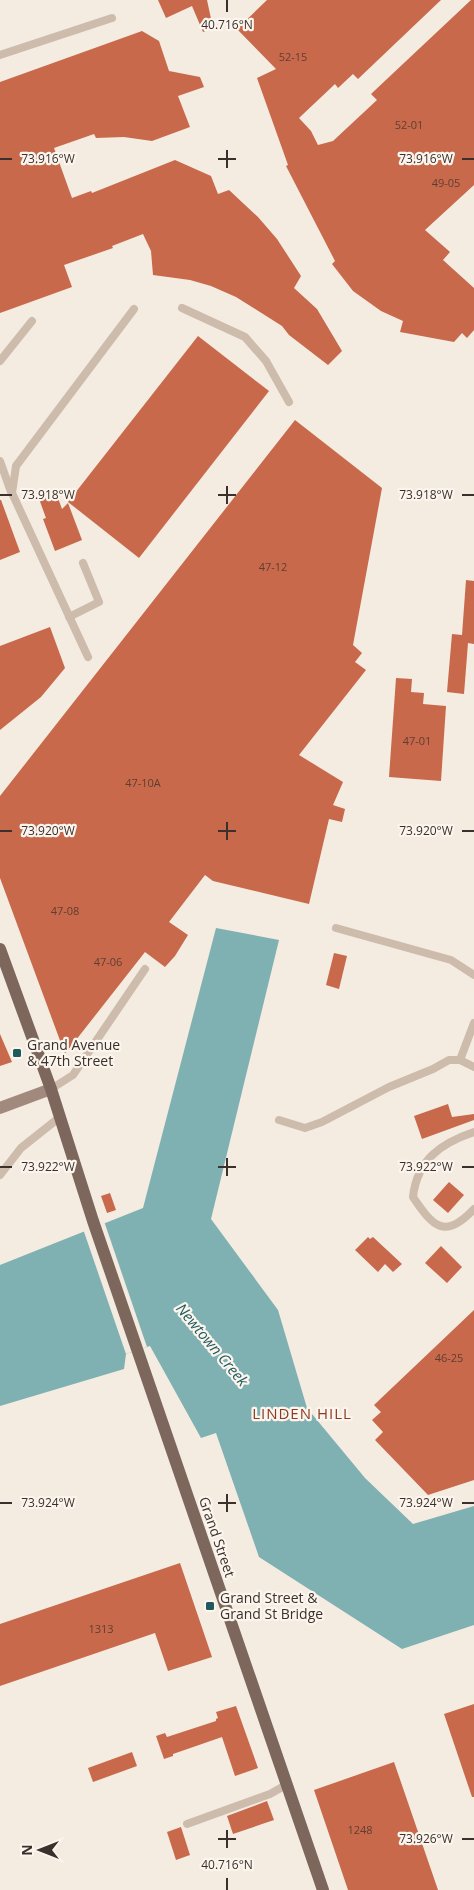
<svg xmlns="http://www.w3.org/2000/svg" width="474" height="1890" font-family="'Open Sans',sans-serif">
<rect width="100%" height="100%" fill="#f4ebe1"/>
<!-- water -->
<path fill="#7fb0b2" d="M 216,928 L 279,940 L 211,1219 L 278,1310 L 307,1408 L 365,1478 L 413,1524 L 474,1506 L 474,1625 L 402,1649 L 259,1557 L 216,1433 L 201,1438 L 150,1346 L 126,1354 L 124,1369 L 0,1406 L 0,1265 L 143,1208 Z"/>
<!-- pier -->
<path fill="#f4ebe1" d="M 104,1221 L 147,1347 L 126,1354 L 83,1229 Z"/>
<!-- building -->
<g fill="#c8694b">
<path d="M 158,0 L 207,0 L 213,28 L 203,32 L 192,6 L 166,18 Z"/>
<path d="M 267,0 L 441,0 L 358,79 L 353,74 L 338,88 L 335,84 L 299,118 L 311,131 L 318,145 L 333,141 L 377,100 L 371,94 L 471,0 L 474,0 L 474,185 L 425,230 L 450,252 L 443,260 L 474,288 L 474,330 L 467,338 L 462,333 L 454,342 L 400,332 L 403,321 L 381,311 L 353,291 L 332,264 L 335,261 L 286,166 L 288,165 L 257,78 L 276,69 L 237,29 Z"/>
<path d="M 142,31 L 159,41 L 169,71 L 200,77 L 204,87 L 178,96 L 190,127 L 152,141 L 124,137 L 96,138 L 94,134 L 54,148 L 72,198 L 91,191 L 92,193 L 175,160 L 211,176 L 218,194 L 229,190 L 258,217 L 277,239 L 301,276 L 294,288 L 317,309 L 342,351 L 328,365 L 289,335 L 282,326 L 236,297 L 211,286 L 190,280 L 153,275 L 151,251 L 143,234 L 112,246 L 113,248 L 64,265 L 72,287 L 0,313 L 0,82 Z"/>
<path d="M 198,336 L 269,391 L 139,558 L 68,502 Z"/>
<path d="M 295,420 L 382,488 L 353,645 L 362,653 L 355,662 L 366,670 L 299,755 L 343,782 L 333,805 L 345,809 L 342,822 L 329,819 L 309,904 L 213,881 L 205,875 L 169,922 L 188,935 L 175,956 L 165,967 L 145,952 L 65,1054 L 0,878 L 0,796 Z"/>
<path d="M 55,490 L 62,509 L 68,503 L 82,540 L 55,551 L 43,519 L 46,518 L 38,496 Z"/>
<path d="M 0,500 L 1,500 L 20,552 L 0,560 Z"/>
<path d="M 466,580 L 474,581 L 474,644 L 468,643 L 464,694 L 447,692 L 452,634 L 462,635 Z"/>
<path d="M 50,627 L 65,668 L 41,697 L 0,730 L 0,646 Z"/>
<path d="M 396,678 L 412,679 L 411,692 L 424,693 L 423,704 L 446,706 L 441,781 L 389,777 Z"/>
<path d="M 334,953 L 347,956 L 339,989 L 326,985 Z"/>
<path d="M 0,1034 L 12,1062 L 0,1066 Z"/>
<path d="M 448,1104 L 452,1117 L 474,1114 L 474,1120 L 422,1139 L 414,1116 Z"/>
<path d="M 449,1182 L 464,1195 L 448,1213 L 433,1200 Z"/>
<path d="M 110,1193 L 116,1210 L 107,1213 L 101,1196 Z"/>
<path d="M 368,1237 L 370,1239 L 373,1237 L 402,1264 L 393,1272 L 385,1264 L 378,1272 L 355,1250 Z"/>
<path d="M 441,1246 L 462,1267 L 447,1283 L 425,1263 Z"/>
<path d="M 474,1310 L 474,1480 L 428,1495 L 375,1440 L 383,1432 L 372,1420 L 381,1412 L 374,1405 Z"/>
<path d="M 180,1563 L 212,1657 L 168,1671 L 155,1633 L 0,1686 L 0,1624 Z"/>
<path d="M 474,1704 L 474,1797 L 472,1797 L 444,1714 Z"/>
<path d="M 236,1706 L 258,1768 L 235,1776 L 222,1737 L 173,1754 L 173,1756 L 164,1759 L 156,1736 L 165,1733 L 167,1737 L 216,1721 L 216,1719 L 218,1718 L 216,1712 Z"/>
<path d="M 132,1752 L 137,1766 L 93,1782 L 88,1768 Z"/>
<path d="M 394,1762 L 438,1890 L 348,1890 L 314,1790 Z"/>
<path d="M 267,1801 L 274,1820 L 233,1834 L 227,1816 Z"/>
<path d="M 181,1827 L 190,1855 L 176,1860 L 167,1832 Z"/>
</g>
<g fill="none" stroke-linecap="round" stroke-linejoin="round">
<!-- lane -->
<g stroke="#cdbbac" stroke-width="8">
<path d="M 0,55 L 112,18"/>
<path d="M 182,308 L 245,337 L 266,361 L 289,402"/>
<path d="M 0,361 L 32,321"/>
<path d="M 0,461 L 11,492"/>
<path d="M 69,617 L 99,602 L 83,563"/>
<path d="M 88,657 L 12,493 L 16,466 L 134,309"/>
<path d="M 336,928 L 451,960 L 474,975"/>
<path d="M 460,1060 L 474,1023"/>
<path d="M 51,1089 L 73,1075 L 145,969"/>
<path d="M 279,1120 L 305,1128 L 322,1122 L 389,1087 L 433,1069 L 449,1060 L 460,1060 L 474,1067"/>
<path d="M 474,1132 C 441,1143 417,1160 413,1197 C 433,1227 445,1240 474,1209"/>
<path d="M 0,1175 L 21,1148 L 60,1117"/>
<path d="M 187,1824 L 270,1794 L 286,1785"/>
</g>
<!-- secondary -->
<path stroke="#a18a7d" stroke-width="12" d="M 0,1108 L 51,1089"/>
<!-- primary -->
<path stroke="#7d675c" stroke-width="12" d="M 0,949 L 51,1089 L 93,1221 L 323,1890"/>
</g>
<!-- ticks -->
<path fill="none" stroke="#3b302b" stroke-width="2" d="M 227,0 L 227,12M 227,150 L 227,168M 0,159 L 12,159M 218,159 L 236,159M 462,159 L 474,159M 227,486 L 227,504M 0,495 L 12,495M 218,495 L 236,495M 462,495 L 474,495M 227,822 L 227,840M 0,831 L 12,831M 218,831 L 236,831M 462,831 L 474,831M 227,1158 L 227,1176M 0,1167 L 12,1167M 218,1167 L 236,1167M 462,1167 L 474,1167M 227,1494 L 227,1512M 0,1503 L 12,1503M 218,1503 L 236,1503M 462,1503 L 474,1503M 227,1830 L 227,1848M 218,1839 L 236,1839M 462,1839 L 474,1839M 227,1878 L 227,1890"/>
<!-- markers -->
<g fill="#1f5a5e" stroke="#fbf5ee" stroke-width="2">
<rect x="12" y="1048" width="10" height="10" rx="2.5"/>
<rect x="205" y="1601" width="10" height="10" rx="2.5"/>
</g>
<g text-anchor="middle" stroke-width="4.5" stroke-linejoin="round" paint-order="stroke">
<!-- number labels -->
<g font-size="11" fill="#5e3e33">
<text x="293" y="61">52-15</text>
<text x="409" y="129">52-01</text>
<text x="446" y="187">49-05</text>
<text x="273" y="571">47-12</text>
<text x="417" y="745">47-01</text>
<text x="143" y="787">47-10A</text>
<text x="65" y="915">47-08</text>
<text x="108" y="966">47-06</text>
<text x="449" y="1362">46-25</text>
<text x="101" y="1633">1313</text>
<text x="360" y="1834">1248</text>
</g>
<!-- poi labels -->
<g font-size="14" fill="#3b302b" stroke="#fbf5ee" text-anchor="start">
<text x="27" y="1050">Grand Avenue<tspan x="27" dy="16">&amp; 47th Street</tspan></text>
<text x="220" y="1603">Grand Street &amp;<tspan x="220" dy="16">Grand St Bridge</tspan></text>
</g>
<!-- street labels -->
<g font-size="14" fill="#3b302b" stroke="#fbf5ee">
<text transform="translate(217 1537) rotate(71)" y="5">Grand Street</text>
</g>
<!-- water labels -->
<g font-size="15" font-style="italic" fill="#1f5a5e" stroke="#fbf5ee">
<text transform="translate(212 1345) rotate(50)" y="5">Newtown Creek</text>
</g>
<!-- neighbourhood labels -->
<g font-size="15" letter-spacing="1" fill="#8c3b22" stroke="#fbf5ee">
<text x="302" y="1419">LINDEN HILL</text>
</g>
</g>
<g font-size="12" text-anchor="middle" fill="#3b302b" stroke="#fbf5ee" stroke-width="4.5" stroke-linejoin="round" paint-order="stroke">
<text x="227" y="29">40.716°N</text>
<text x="426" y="163">73.916°W</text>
<text x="48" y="163">73.916°W</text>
<text x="426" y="499">73.918°W</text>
<text x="48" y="499">73.918°W</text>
<text x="426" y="835">73.920°W</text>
<text x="48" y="835">73.920°W</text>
<text x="426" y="1171">73.922°W</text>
<text x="48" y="1171">73.922°W</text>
<text x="426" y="1507">73.924°W</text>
<text x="48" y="1507">73.924°W</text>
<text x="426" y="1843">73.926°W</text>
<text x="227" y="1869">40.716°N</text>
</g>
<!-- north arrow -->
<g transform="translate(40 1850) rotate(270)" stroke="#fbf5ee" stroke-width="4" paint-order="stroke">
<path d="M0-4L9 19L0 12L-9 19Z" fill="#3b302b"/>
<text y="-8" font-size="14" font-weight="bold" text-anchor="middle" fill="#3b302b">N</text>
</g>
</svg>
